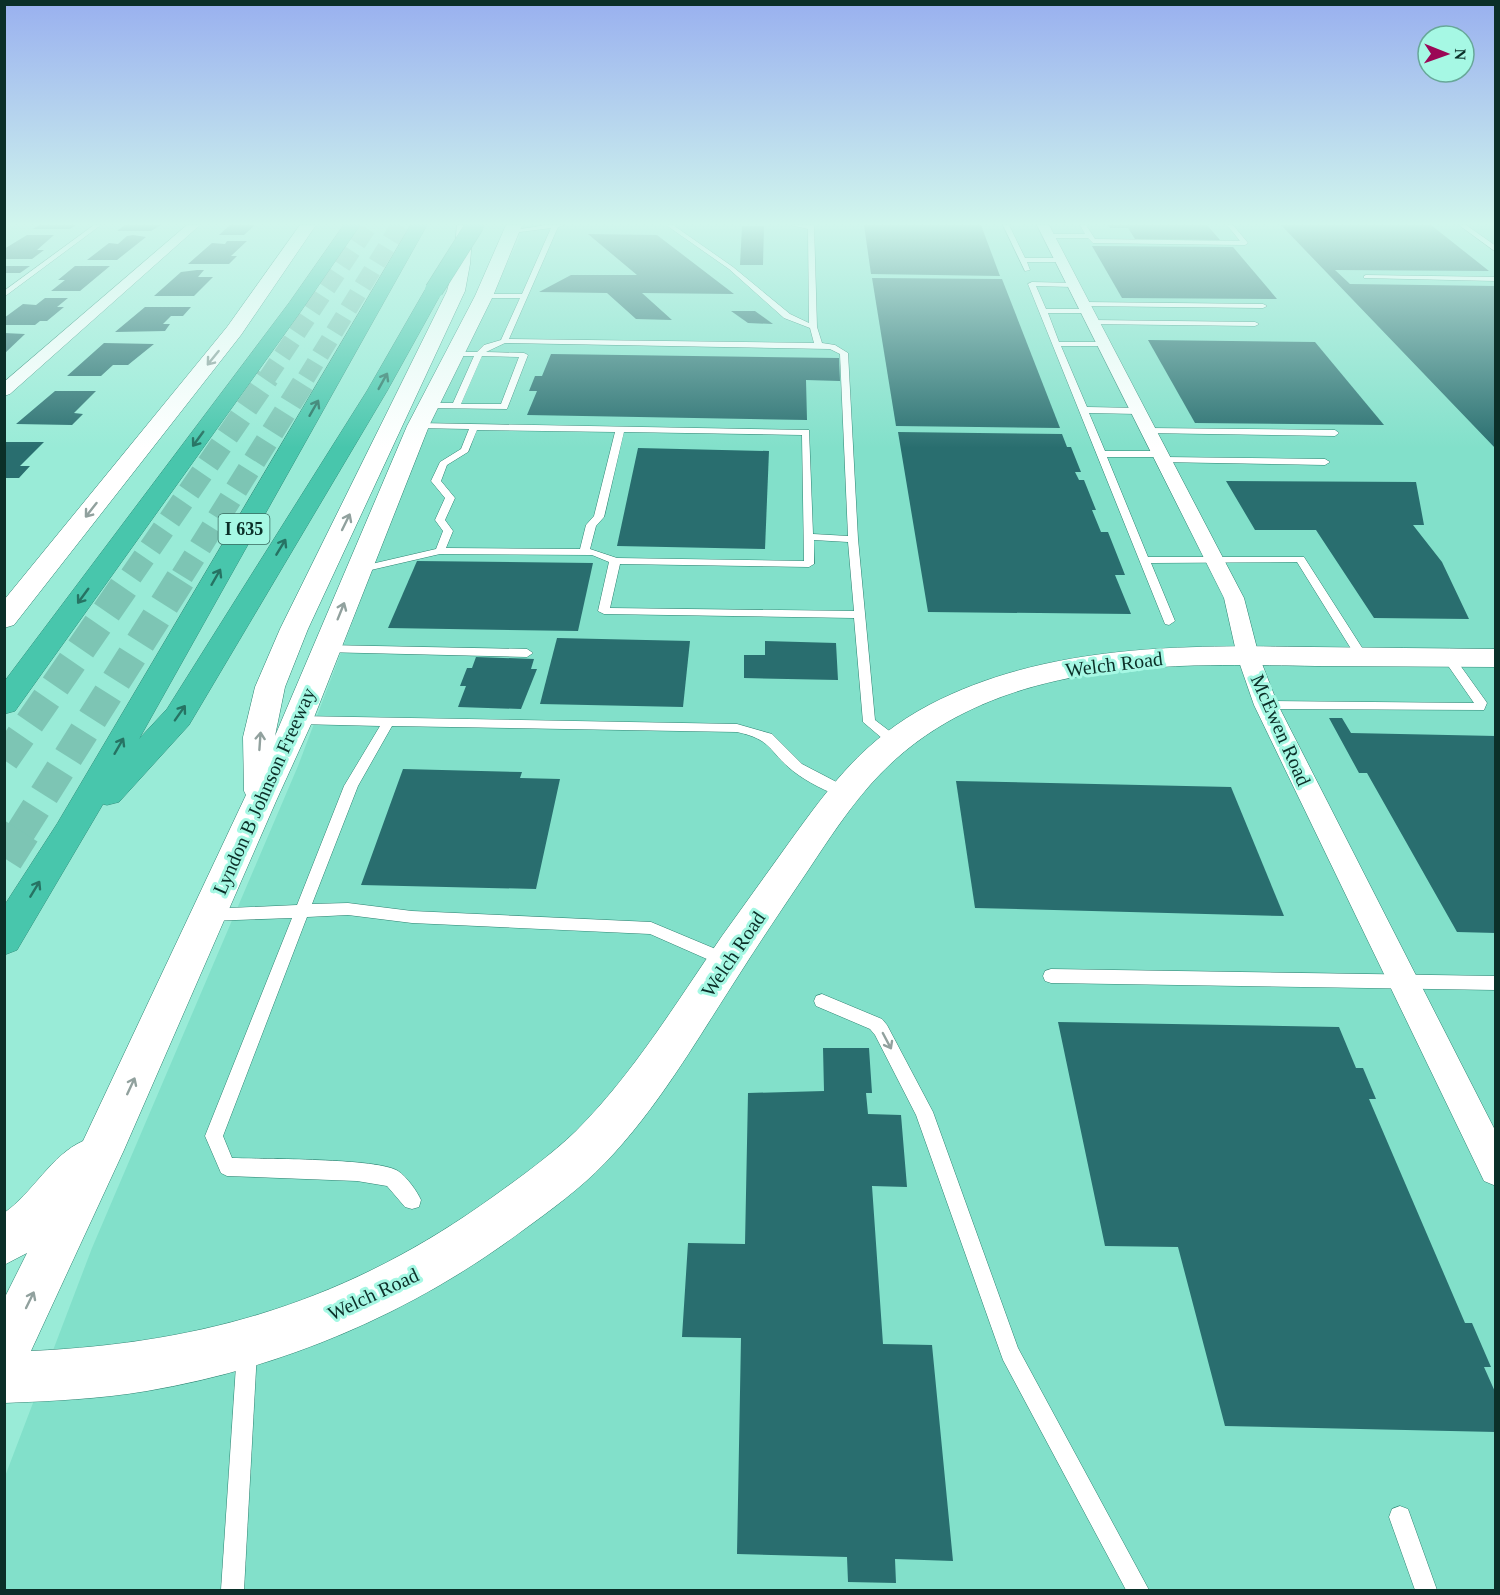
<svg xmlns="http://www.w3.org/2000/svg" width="1500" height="1595" font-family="'Times New Roman',serif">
<rect width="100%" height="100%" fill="#99ebd7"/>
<!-- built -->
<path fill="#82e0ca" d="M 523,225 L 1495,225 L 1495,1590 L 5,1590 L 4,1479 L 92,1248 L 298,766 L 421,441 L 517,243 Z"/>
<!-- building -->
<g fill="#296e6f">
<path d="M 39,225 L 76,225 L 70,229 L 33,229 Z"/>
<path d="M 125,225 L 161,225 L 151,231 L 117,231 Z"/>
<path d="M 230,225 L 255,225 L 244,235 L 219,235 Z"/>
<path d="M 864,225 L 981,225 L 1000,276 L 871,274 Z"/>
<path d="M 1108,225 L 1207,225 L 1220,240 L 1135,239 L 1128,228 L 1110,228 Z"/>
<path d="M 1281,225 L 1431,225 L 1489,271 L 1335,270 L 1350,284 L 1496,286 L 1496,449 Z"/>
<path d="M 742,226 L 764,226 L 763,265 L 740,265 Z"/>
<path d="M 588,234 L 657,235 L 734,294 L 642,293 L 672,320 L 636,319 L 607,293 L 539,292 L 571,275 L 637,275 Z"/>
<path d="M 27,235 L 54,235 L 37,250 L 44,250 L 32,259 L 4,259 L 4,249 Z"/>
<path d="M 133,235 L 146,237 L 117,260 L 87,260 L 109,243 L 118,244 L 127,236 Z"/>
<path d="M 227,241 L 247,241 L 231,256 L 237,256 L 229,264 L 188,264 L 212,243 L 225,244 Z"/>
<path d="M 1092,246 L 1233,247 L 1277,299 L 1122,298 Z"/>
<path d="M 4,266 L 30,266 L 20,273 L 4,273 Z"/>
<path d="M 75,266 L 110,266 L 80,291 L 51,291 L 65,280 L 58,280 Z"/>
<path d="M 197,270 L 204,270 L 198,277 L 213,277 L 194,296 L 154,296 L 181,272 Z"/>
<path d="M 872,278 L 1002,279 L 1060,428 L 896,426 Z"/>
<path d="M 45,298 L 68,298 L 57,307 L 64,307 L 47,321 L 40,321 L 35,325 L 4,325 L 4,318 L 23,304 L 36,305 Z"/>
<path d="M 145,307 L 191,307 L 183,316 L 171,316 L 163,324 L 170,324 L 165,331 L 115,332 Z"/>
<path d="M 731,311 L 755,311 L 773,324 L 748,323 Z"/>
<path d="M 4,333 L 25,334 L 4,354 Z"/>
<path d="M 1148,340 L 1315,342 L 1384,425 L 1195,423 Z"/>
<path d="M 104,343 L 154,344 L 128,365 L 113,365 L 101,376 L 67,376 Z"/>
<path d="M 551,354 L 839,358 L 840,381 L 806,380 L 807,420 L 527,415 L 537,391 L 529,391 L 535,376 L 542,376 Z"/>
<path d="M 55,391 L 96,391 L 74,413 L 83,414 L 72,425 L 16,424 Z"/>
<path d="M 898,432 L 1062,434 L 1067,447 L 1071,447 L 1081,472 L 1075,472 L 1079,480 L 1084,480 L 1096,510 L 1092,510 L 1101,532 L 1108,532 L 1125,575 L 1115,575 L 1131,614 L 928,612 Z"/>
<path d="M 4,442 L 44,442 L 20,466 L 30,466 L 19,478 L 4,478 Z"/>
<path d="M 638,448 L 769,451 L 765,549 L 617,546 Z"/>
<path d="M 1226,481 L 1416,482 L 1424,525 L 1413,525 L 1442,562 L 1469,619 L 1374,618 L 1316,530 L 1255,530 Z"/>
<path d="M 417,561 L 593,563 L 578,631 L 388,628 Z"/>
<path d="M 557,638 L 690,641 L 683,707 L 540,704 Z"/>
<path d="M 765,641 L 836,643 L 838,680 L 744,678 L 744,655 L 765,655 Z"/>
<path d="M 476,657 L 534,659 L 531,669 L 537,669 L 521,709 L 458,707 L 466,686 L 460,686 L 467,668 L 472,668 Z"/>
<path d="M 1329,718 L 1342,718 L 1351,733 L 1496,736 L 1496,933 L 1457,932 L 1367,773 L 1359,773 Z"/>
<path d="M 403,769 L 522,772 L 520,778 L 560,779 L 536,889 L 361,885 Z"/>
<path d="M 956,781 L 1231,787 L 1284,916 L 975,908 Z"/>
<path d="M 1058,1022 L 1339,1027 L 1356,1068 L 1363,1068 L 1376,1099 L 1369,1099 L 1465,1323 L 1472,1323 L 1491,1367 L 1484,1367 L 1496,1394 L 1496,1432 L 1225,1426 L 1178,1247 L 1105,1246 Z"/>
<path d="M 823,1048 L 869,1048 L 872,1093 L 866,1093 L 868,1114 L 901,1115 L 907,1187 L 872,1186 L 883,1344 L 932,1345 L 953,1561 L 895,1559 L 896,1583 L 848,1582 L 847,1557 L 737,1554 L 741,1338 L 682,1337 L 688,1243 L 745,1244 L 748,1093 L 824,1091 Z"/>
</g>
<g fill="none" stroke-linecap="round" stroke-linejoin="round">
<!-- highway-tunnel-far3 -->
<g stroke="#7dc5b4" stroke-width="18" stroke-dasharray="18 9" stroke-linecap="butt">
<path d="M 267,378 L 369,225"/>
<path d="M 306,378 L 400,225"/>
</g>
<!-- highway-tunnel-far2 -->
<g stroke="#7dc5b4" stroke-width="23" stroke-dasharray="23 11" stroke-linecap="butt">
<path d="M 131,576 L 268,377"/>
<path d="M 182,576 L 307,377"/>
</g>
<!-- highway-tunnel-far1 -->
<g stroke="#7dc5b4" stroke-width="30" stroke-dasharray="30 15" stroke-linecap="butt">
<path d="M 4,760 L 132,575"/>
<path d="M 20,833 L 183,575"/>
</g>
<!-- highway-tunnel -->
<path stroke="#7dc5b4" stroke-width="39" stroke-dasharray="39 20" stroke-linecap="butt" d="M 4,858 L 21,831"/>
<defs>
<g id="lane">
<path d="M 94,225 L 101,225 L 4,297 L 4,291 Z"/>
<path d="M 546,225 L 564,225 L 558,227 L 509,339 L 814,343 L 810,328 L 784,318 L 729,269 L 666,225 L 673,225 L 733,267 L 790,314 L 809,323 L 808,229 L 791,225 L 814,225 L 817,327 L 822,343 L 835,345 L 848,353 L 858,539 L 875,720 L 900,739 L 901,742 L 900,745 L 890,745 L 863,722 L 854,618 L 604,614 L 598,611 L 609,562 L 592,555 L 440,554 L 358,573 L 353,570 L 354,568 L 436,549 L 443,531 L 435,520 L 445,498 L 431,481 L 440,462 L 461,449 L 469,429 L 415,428 L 414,426 L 418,423 L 809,430 L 813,534 L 848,536 L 840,354 L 830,349 L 505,343 L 486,352 L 524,353 L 528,355 L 507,409 L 425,408 L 425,404 L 428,403 L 453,403 L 474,356 L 455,356 L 451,354 L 452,352 L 477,352 L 484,345 L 501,340 L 520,298 L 484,298 L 480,296 L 484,294 L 522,294 L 551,228 L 512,233 L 509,231 ZM 482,356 L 519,357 L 501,404 L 461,404 ZM 477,430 L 615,432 L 594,516 L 586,525 L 580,549 L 446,548 L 453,531 L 445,520 L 455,498 L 441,481 L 447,465 L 468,452 ZM 624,432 L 802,435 L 804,561 L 617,558 L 590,549 L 596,526 L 604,517 ZM 814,540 L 848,542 L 854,611 L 610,608 L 620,564 L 809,567 L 814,564 Z"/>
<path d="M 1003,225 L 1009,225 L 1025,258 L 1061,258 L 1064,260 L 1061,262 L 1027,262 L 1030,270 L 1025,271 Z"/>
<path d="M 1080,225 L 1086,225 L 1095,239 L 1240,241 L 1227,225 L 1233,225 L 1248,243 L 1245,245 L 1093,243 L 1088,238 L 1048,238 L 1045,236 L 1048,234 L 1085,234 Z"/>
<path d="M 1459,225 L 1466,225 L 1496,246 L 1496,252 Z"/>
<path d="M 1366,275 L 1496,277 L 1496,281 L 1364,278 L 1364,276 Z"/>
<path d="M 1032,282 L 1073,283 L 1077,285 L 1073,287 L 1036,286 L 1046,309 L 1087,309 L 1091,311 L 1087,313 L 1048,313 L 1059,342 L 1104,342 L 1108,344 L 1104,346 L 1061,346 L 1087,407 L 1138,408 L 1142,411 L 1138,414 L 1089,413 L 1105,451 L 1160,451 L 1165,454 L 1160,457 L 1107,457 L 1148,557 L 1304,557 L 1368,657 L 1366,660 L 1358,660 L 1297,562 L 1151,563 L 1175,621 L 1169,625 L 1165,624 L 1028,284 Z"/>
<path d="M 1083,302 L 1263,304 L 1267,306 L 1263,308 L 1080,306 L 1079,304 Z"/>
<path d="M 1092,320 L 1255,322 L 1259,324 L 1255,326 L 1089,324 L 1088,322 Z"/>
<path d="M 1148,428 L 1335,430 L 1339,433 L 1335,436 L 1145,433 L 1145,429 Z"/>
<path d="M 1163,457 L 1325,459 L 1330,462 L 1325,465 L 1160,462 L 1158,460 Z"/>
<path d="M 326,645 L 527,649 L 533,653 L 527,657 L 322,652 L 320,649 Z"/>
<path d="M 1448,653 L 1452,654 L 1485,700 L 1487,703 L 1484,710 L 1266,709 L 1260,705 L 1266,701 L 1474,703 L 1442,657 Z"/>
<path d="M 298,716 L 737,724 L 772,734 L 802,764 L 848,788 L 850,792 L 843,797 C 827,792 807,782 793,771 C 768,751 773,740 737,732 L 392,726 L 358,786 L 312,904 L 348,903 L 412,911 L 651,922 L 730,955 L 733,960 L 730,965 L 725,967 L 650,934 L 412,923 L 348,915 L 307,917 L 223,1136 L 232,1158 C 262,1159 379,1158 398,1171 C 407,1177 417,1191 421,1200 L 419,1207 L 412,1209 L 405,1207 L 387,1186 L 357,1181 L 227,1176 L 221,1173 L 205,1136 L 292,918 L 209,921 L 204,919 L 202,915 L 204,911 L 209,909 L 297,905 L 344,786 L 380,726 L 298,724 L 292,720 Z"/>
<path d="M 1051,969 L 1496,976 L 1496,990 L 1051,983 L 1045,981 L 1043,976 L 1045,971 Z"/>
<path d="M 822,994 L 882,1019 L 887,1025 L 933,1112 L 1018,1348 L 1149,1590 L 1126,1590 L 1003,1360 L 916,1115 L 875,1035 L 870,1029 L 816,1006 L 814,1001 L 816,996 Z"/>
<path d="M 247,1341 L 254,1344 L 257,1351 L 244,1590 L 221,1590 L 237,1351 L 240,1344 Z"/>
<path d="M 1400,1506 L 1408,1509 L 1437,1590 L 1415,1590 L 1389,1517 L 1392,1509 Z"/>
</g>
<g id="street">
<path d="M 187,225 L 200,225 L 10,394 L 4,396 L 4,382 Z"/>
<path d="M 1037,225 L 1049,225 L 1244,598 L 1259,656 L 1278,705 L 1496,1132 L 1496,1186 L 1484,1181 L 1254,705 L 1237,656 L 1224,598 Z"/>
</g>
<g id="secondary">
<path d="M 300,225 L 316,225 L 241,335 L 14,625 L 4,628 L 4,600 L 227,327 Z"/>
<path d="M 457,225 L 473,225 L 470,264 L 465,291 L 308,629 L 285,687 L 275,736 L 407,426 L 475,296 L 506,225 L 522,225 L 493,296 L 429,426 L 313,720 L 277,799 L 124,1150 L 31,1351 C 207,1343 350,1300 494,1196 C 522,1176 551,1155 576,1131 C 633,1074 676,1003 722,936 C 744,905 766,875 788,844 C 830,786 863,740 929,705 C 1046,644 1184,645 1312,647 C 1373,648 1434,648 1496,649 L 1496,667 C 1436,667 1376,666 1316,666 C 1194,664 1059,659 949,721 C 882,759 850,807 809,869 C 784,906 759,943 735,981 C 695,1043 657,1109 605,1163 C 581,1188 551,1210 522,1231 C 412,1313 283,1368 147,1391 C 100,1399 52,1401 4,1403 L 4,1299 L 27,1253 L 4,1265 L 4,1213 C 33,1193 51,1155 83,1141 L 246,795 L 244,791 L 243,737 L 255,687 L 280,629 L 447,291 L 454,264 Z"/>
</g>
<g id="highway">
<path d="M 344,225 L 360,225 L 301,311 L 15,711 L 4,714 L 4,682 L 289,303 Z"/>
<path d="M 411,225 L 427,225 L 139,739 L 167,709 L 367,391 L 425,290 L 428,286 L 440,286 L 443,290 L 387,391 L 189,725 L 119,802 L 107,805 L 103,804 L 17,950 L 4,955 L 4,906 L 57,824 Z"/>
</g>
</defs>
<!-- lane casing -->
<use href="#lane" stroke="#2d8271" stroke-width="1"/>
<!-- street casing -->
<use href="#street" stroke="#2d8271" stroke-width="1"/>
<!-- secondary casing -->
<use href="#secondary" stroke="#2d8271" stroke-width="1"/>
<!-- highway casing -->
<use href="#highway" stroke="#33917e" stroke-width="1"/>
<!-- lane -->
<use href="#lane" fill="#fff" fill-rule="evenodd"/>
<!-- street -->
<use href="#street" fill="#fff" fill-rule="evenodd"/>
<!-- secondary -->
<use href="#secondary" fill="#fff" fill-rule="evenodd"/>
<!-- highway -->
<use href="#highway" fill="#48c6ac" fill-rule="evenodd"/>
<defs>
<path id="highway-bridge" d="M 434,290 L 475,225"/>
</defs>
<!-- highway-bridge casing -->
<use href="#highway-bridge" stroke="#33917e" stroke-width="19" stroke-linecap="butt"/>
<!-- highway-bridge -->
<use href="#highway-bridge" stroke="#48c6ac" stroke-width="18"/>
</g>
<!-- one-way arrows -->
<defs><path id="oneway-shaft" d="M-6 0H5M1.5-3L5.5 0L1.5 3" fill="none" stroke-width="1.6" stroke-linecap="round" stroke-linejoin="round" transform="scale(1.5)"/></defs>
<g stroke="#91a19e">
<use href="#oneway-shaft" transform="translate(213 358) rotate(129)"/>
<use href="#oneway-shaft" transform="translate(91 510) rotate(128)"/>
<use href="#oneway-shaft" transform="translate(346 522) rotate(-64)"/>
<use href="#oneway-shaft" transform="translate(341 611) rotate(-68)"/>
<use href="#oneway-shaft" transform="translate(260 741) rotate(-86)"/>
<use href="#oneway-shaft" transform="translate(887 1041) rotate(62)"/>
<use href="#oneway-shaft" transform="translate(131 1086) rotate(-65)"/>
<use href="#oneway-shaft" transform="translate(30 1300) rotate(-64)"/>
</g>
<g stroke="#267363">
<use href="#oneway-shaft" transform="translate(383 381) rotate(-61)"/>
<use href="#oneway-shaft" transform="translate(314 408) rotate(-60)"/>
<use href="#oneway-shaft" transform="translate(198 439) rotate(126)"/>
<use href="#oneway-shaft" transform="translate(281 547) rotate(-59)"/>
<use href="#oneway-shaft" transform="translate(216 577) rotate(-60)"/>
<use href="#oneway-shaft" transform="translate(83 596) rotate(126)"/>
<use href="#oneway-shaft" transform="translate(180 713) rotate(-55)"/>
<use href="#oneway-shaft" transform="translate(119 746) rotate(-60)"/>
<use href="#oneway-shaft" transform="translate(35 889) rotate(-59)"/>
</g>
<!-- sky -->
<linearGradient id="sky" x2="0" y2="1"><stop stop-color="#99b0ef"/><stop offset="0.5" stop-color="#d1f6ed"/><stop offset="1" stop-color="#d1f6ed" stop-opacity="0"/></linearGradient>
<rect width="1500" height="448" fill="url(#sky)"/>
<g text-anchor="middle" stroke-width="6" stroke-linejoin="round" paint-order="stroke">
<!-- shield labels -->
<rect fill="#a6f8e4" stroke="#3a6b60" stroke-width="1.5" x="218.5" y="514" width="51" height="30" rx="4.5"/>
<g font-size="18" font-weight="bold" fill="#0b2f28">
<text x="244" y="535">I 635</text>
</g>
<!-- street labels -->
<g font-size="20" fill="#0b2f28" stroke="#a6f8e4">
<text transform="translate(1114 664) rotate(-7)" y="7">Welch Road</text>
<text transform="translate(1281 730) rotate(66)" y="7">McEwen Road</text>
<text transform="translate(264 791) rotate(-66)" y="7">Lyndon B Johnson Freeway</text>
<text transform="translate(733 954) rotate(-56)" y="7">Welch Road</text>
<text transform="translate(373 1294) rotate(-25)" y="7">Welch Road</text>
</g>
</g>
<!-- border -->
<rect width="1500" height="1595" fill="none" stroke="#0b2f28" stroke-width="12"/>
<!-- north arrow -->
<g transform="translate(1446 54) rotate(91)"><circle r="28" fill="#a6f8e4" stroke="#68a899" stroke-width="1.5"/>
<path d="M0-4.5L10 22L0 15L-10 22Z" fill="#9b0756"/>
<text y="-9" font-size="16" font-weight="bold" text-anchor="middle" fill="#0b2f28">N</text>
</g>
</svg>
